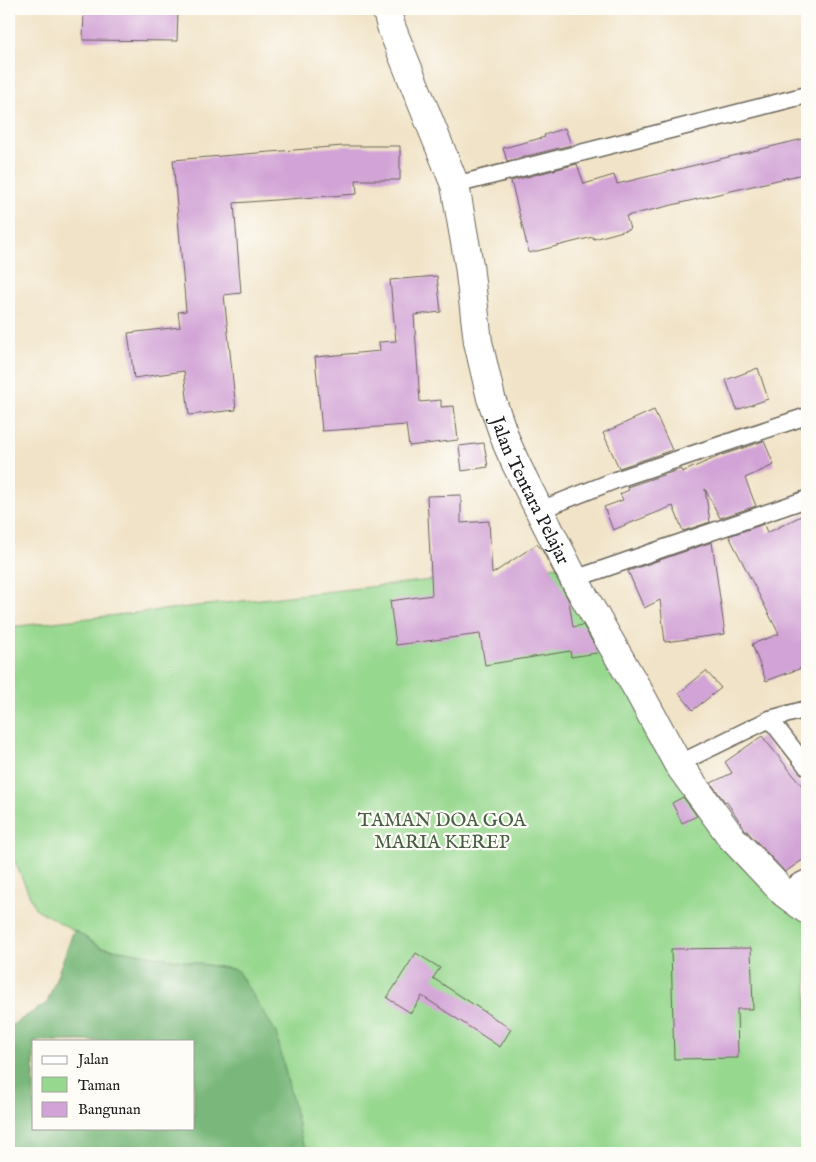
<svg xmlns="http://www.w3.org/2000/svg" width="816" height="1162" font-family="'IM FELL English',serif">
<rect width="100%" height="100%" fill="#fdfcf7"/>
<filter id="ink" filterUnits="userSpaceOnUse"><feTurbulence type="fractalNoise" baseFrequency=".02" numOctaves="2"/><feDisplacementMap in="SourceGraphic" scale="10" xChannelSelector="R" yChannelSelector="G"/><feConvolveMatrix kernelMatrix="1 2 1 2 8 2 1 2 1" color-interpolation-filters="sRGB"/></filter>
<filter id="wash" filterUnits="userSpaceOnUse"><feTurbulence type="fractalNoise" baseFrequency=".0096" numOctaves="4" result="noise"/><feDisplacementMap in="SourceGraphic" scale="20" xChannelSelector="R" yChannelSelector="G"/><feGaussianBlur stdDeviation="1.12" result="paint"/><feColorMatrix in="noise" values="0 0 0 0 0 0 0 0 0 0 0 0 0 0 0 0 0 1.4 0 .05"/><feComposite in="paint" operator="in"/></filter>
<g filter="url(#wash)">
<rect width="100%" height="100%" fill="#f1e3c7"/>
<!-- green -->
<path fill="#97d88f" stroke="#5a7a56" d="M 567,565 L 679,752 L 784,886 L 807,905 L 807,1153 L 311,1153 L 302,1141 L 237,970 L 101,947 L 35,908 L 9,848 L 9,627 Z"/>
<!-- forest -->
<path fill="#79b87a" stroke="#4a6a4b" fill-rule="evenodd" d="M 74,930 L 101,947 L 237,970 L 276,1032 L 302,1141 L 311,1153 L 9,1153 L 9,1027 L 47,1003 ZM 34,1041 L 194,1041 L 194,1128 L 34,1128 Z"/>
<g id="blocks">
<!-- building -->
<g fill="#d2a3d6">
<path d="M 84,9 L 178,9 L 177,41 L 83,40 Z"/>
<path d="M 565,128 L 571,145 L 507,161 L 503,148 L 545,137 L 544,135 Z"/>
<path d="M 807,138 L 807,173 L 626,216 L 630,229 L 594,239 L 593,237 L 529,253 L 511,181 L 577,164 L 584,184 L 614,175 L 617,184 Z"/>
<path d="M 343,146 L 400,146 L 400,180 L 356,180 L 357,194 L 234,203 L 241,293 L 224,295 L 236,410 L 189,415 L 184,371 L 134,378 L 128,333 L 180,327 L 178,312 L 186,311 L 173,160 Z"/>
<path d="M 437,276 L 441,312 L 414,315 L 420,402 L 441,400 L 441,407 L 454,406 L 458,440 L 409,446 L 406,425 L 322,431 L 315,357 L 380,351 L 379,342 L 396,341 L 390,280 Z"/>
<path d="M 758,368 L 768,399 L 737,410 L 726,380 Z"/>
<path d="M 654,410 L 672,450 L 619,468 L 603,433 Z"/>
<path d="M 764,441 L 774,465 L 745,478 L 756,506 L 720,518 L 705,489 L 710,522 L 683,531 L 673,506 L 613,530 L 604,507 L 623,500 L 620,494 L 629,490 L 627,487 L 681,469 L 682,472 L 722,455 Z"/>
<path d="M 484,443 L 488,467 L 462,471 L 459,446 Z"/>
<path d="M 461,495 L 461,523 L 489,521 L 492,574 L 537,544 L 542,550 L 569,601 L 573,627 L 583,625 L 596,648 L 597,653 L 571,657 L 570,651 L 485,665 L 480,634 L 396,645 L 390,601 L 432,595 L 427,496 Z"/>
<path d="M 807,513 L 807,666 L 766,681 L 752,644 L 779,634 L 729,536 L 764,524 L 767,533 Z"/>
<path d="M 712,542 L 725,634 L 665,642 L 660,600 L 644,608 L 628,571 Z"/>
<path d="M 706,671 L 721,688 L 693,710 L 679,693 Z"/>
<path d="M 762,736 L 807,792 L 807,857 L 785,872 L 744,828 L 726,801 L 725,802 L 711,783 L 732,773 L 725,762 Z"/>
<path d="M 683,797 L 697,816 L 682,823 L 672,803 Z"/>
<path d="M 751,948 L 753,1009 L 737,1009 L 738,1058 L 674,1059 L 671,949 Z"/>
<path d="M 416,953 L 440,968 L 433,978 L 511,1029 L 500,1047 L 422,996 L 411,1013 L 387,998 Z"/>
</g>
</g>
</g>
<g filter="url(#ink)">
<use href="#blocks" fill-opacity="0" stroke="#676258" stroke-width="1"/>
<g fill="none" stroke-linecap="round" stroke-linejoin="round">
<defs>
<g id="service">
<path d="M 455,185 L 807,95"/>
<path d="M 540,510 L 621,478 L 807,416"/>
<path d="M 574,579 L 807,499"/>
<path d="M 770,719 L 807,767"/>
<path d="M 678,764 L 770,719 L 807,709"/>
<path d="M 784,893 L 797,883 L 807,878"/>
</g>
<g id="minor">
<path id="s1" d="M 386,9 L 392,29 L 455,185 L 469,265 L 478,342 L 491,398 L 507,444 L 516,464 L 574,579 L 639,692 L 678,764 L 732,838 L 784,893 L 807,910"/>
</g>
</defs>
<!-- service casing -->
<use href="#service" stroke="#676258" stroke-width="19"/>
<!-- minor casing -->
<use href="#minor" stroke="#676258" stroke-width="30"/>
<!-- service -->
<use href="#service" stroke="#fff" stroke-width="16"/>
<!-- minor -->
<use href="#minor" stroke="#fff" stroke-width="28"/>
</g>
</g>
<g text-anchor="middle" stroke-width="4.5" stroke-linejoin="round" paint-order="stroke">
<!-- street labels -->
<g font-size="19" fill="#1c1c1c" stroke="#fdfcf7">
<text dy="7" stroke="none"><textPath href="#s1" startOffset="506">Jalan Tentara Pelajar</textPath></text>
</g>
<!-- park labels -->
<g font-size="19" fill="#475e44" stroke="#fdfcf7">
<text x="442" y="826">TAMAN DOA GOA<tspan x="442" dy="22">MARIA KEREP</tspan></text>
</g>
</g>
<!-- margin -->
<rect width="816" height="1162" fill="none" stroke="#fdfcf7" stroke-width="30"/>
<!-- legend -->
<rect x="32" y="1040" width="162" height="90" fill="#fdfcf7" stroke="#a3a29f"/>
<rect x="42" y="1056" width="25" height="8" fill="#ffffff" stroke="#a3a29f"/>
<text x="78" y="1064" font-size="15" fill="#1c1c1c">Jalan</text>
<rect x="42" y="1077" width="25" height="15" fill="#97d88f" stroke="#a3a29f"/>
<text x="78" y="1090" font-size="15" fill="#1c1c1c">Taman</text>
<rect x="42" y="1102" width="25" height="15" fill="#d2a3d6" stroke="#a3a29f"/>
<text x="78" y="1114" font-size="15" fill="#1c1c1c">Bangunan</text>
</svg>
